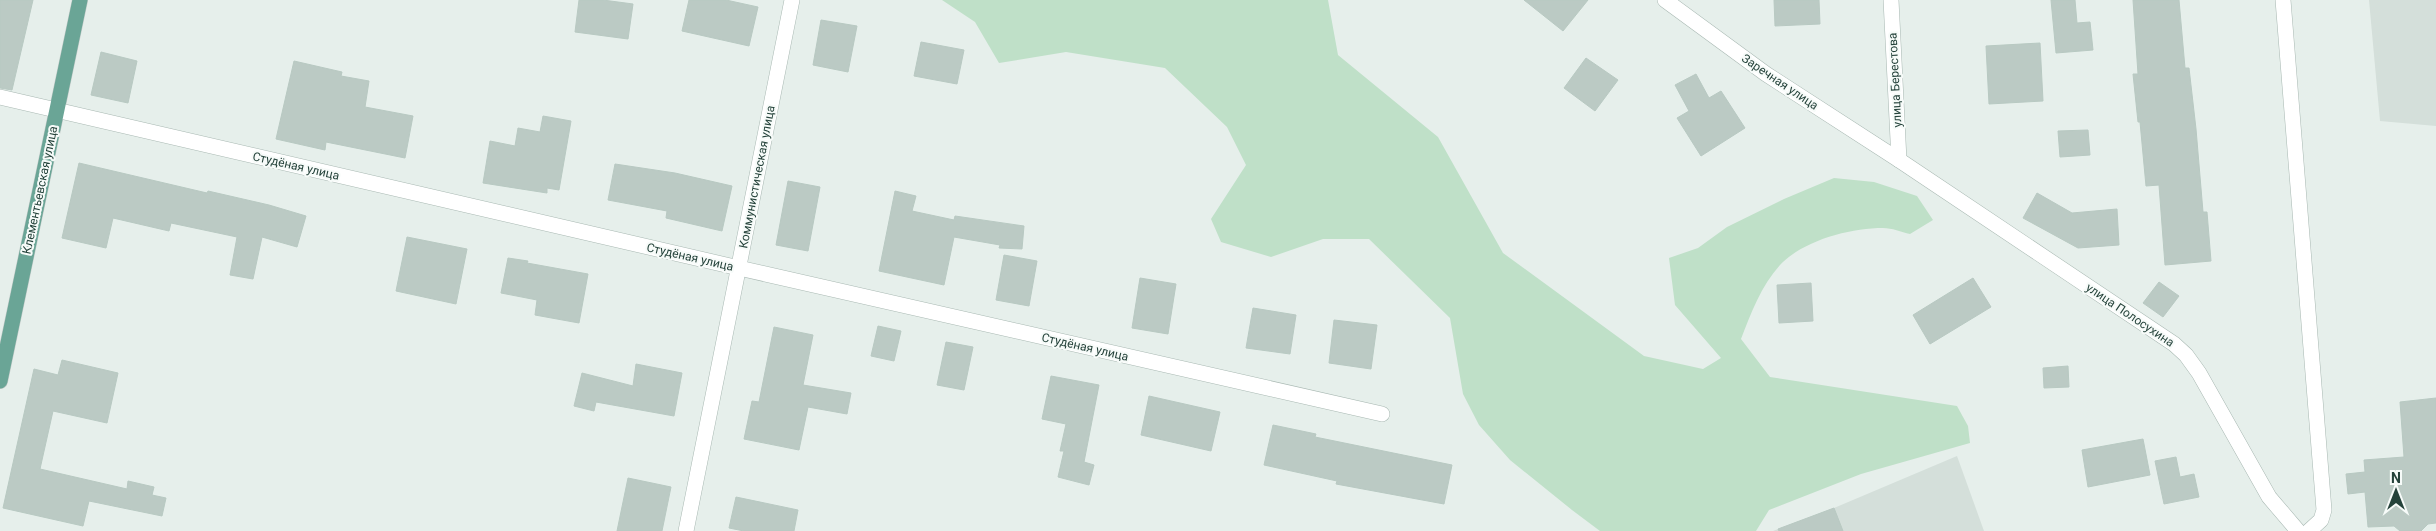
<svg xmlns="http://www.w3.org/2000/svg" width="2436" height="531" font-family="Roboto,sans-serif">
<rect width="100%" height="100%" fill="#e6efeb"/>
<!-- built -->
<g fill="#d4dfda">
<path d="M 2369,0 L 2436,0 L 2436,126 L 2380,121 Z"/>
<path d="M 1957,456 L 1984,531 L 1773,531 L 1834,508 Z"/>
</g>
<!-- green -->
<path fill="#bfe0c8" d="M 942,0 L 1328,0 L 1338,55 L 1438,137 L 1503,253 L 1644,356 L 1703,369 L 1721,358 L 1675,305 L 1669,258 L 1698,248 L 1727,227 L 1784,199 L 1834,178 L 1874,182 L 1917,196 L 1933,220 L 1910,234 C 1901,232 1892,228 1883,228 C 1850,228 1804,240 1780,265 C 1761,286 1751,313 1741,339 L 1770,377 L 1957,406 L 1968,426 L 1970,443 L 1861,474 L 1769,510 L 1756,531 L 1600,531 L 1572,510 L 1510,460 L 1479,425 L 1463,394 L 1450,318 L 1369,239 L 1323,239 L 1271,257 L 1221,242 L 1211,219 L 1246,165 L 1227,127 L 1165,68 L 1066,52 L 999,63 L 975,22 Z"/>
<!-- building -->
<g fill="#bbcac4" stroke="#b8c9c2">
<path d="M 0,0 L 33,0 L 12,90 L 0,88 Z"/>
<path d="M 579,0 L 603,0 L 633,4 L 628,39 L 575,32 Z"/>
<path d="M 689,0 L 726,0 L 758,7 L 749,46 L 682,31 Z"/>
<path d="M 1524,0 L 1588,0 L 1563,31 Z"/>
<path d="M 1774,0 L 1819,0 L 1820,24 L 1775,26 Z"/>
<path d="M 2051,0 L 2075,0 L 2077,23 L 2090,22 L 2093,50 L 2056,53 Z"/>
<path d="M 2133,0 L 2179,0 L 2185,68 L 2189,68 L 2196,129 L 2203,212 L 2207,212 L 2211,261 L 2165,265 L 2159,185 L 2146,186 L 2140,122 L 2138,122 L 2133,74 L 2138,74 Z"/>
<path d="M 821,20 L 857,26 L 848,72 L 813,65 Z"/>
<path d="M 921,42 L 964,50 L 957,84 L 914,76 Z"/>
<path d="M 2040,43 L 2043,101 L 1989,104 L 1986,46 Z"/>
<path d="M 101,52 L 137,61 L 128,103 L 91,95 Z"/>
<path d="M 1586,58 L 1618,80 L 1595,111 L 1564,88 Z"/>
<path d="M 294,61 L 342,72 L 341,76 L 369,81 L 365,107 L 413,116 L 405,158 L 326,142 L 325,150 L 276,139 Z"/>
<path d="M 1696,74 L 1709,98 L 1721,91 L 1745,128 L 1701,156 L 1677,118 L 1689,111 L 1675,85 Z"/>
<path d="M 543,116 L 571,121 L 559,190 L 547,188 L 547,193 L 483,183 L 490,141 L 515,146 L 518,128 L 540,132 Z"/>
<path d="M 2088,130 L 2090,155 L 2060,157 L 2058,131 Z"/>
<path d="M 79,163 L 207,193 L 208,191 L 269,205 L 306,216 L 297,247 L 262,237 L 253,279 L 230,275 L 237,237 L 171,223 L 169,231 L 113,218 L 106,248 L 62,238 Z"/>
<path d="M 615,164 L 675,173 L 732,186 L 722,231 L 666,218 L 667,211 L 608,200 Z"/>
<path d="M 788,181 L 820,187 L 808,251 L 776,245 Z"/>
<path d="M 895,191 L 916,196 L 912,211 L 954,220 L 955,216 L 1024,226 L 1022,249 L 999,248 L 1000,245 L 954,237 L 944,285 L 879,271 Z"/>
<path d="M 2037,193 L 2072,213 L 2117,209 L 2119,245 L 2078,248 L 2023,218 Z"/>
<path d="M 407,237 L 467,249 L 456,304 L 396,291 Z"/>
<path d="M 1004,255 L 1037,261 L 1029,306 L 996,300 Z"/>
<path d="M 508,258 L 528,261 L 527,263 L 588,274 L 579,323 L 535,315 L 537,300 L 501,293 Z"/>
<path d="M 1140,278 L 1176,284 L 1168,334 L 1132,328 Z"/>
<path d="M 1973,278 L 1991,307 L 1930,344 L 1913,315 Z"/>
<path d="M 2159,282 L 2179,296 L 2163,317 L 2143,303 Z"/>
<path d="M 1811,283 L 1813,321 L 1779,323 L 1777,285 Z"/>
<path d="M 1253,308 L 1296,315 L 1290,354 L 1246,348 Z"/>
<path d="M 1334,320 L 1377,325 L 1371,369 L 1329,363 Z"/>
<path d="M 878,326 L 901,331 L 894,361 L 871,356 Z"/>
<path d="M 774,327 L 813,335 L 803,385 L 851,393 L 847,414 L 808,407 L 799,450 L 744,439 L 752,401 L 759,402 Z"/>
<path d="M 946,342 L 973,347 L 964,390 L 937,385 Z"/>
<path d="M 62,360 L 118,373 L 107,423 L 53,411 L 40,469 L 127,489 L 128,481 L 154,487 L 152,495 L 166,498 L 162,516 L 89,501 L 83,526 L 3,508 L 34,369 L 58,375 Z"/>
<path d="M 636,364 L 682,373 L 674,416 L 596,402 L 594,411 L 574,406 L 582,373 L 633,386 Z"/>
<path d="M 2068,366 L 2069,387 L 2044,388 L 2043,368 Z"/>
<path d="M 1051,376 L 1099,385 L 1084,462 L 1094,465 L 1089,485 L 1058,477 L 1064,451 L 1060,451 L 1066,424 L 1042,419 Z"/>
<path d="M 1149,396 L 1220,412 L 1211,451 L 1141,435 Z"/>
<path d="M 2436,398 L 2436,523 L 2428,524 L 2421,531 L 2400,531 L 2394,526 L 2368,527 L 2365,492 L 2348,494 L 2346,474 L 2365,472 L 2364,460 L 2404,457 L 2400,402 Z"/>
<path d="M 1273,425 L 1316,434 L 1315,437 L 1452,465 L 1444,504 L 1336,484 L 1337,481 L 1264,465 Z"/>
<path d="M 2143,439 L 2150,475 L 2088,487 L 2082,450 Z"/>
<path d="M 2176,457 L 2180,477 L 2194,474 L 2199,497 L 2164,504 L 2155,461 Z"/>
<path d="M 628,478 L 671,487 L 662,531 L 617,531 Z"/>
<path d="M 736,497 L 798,510 L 794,531 L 744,531 L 729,528 Z"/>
<path d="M 1834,508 L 1843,531 L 1779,531 L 1778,529 Z"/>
</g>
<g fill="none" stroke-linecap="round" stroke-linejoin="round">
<defs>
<g id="street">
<path d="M 1665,0 L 1766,74 L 1899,160 L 2174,344 L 2186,355 L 2199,373 L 2269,497 L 2298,531"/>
<path d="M 1891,0 L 1899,160"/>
<path d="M 2283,0 L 2324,510 L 2321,520 L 2309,531"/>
<path d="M 0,97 L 739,268 L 1382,414"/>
<path d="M 686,531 L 792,0"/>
</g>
<path id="primary" d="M 0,381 L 80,0"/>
</defs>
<!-- street casing -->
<use href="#street" stroke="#a8b8b2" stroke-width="16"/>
<!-- primary casing -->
<use href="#primary" stroke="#c2cac8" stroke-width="16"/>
<!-- street -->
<use href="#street" stroke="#fff" stroke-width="15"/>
<!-- primary -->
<use href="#primary" stroke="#6aa596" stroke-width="15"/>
</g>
<g text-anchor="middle" stroke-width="4" stroke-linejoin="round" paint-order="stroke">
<!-- street labels -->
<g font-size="12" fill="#24423a" stroke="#f7fbf9">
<text transform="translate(1895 80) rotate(-93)" y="4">улица Берестова</text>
<text transform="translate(1780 82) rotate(34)" y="4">Заречная улица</text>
<text transform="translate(296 166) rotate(13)" y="4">Студёная улица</text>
<text transform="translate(757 177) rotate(-79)" y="4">Коммунистическая улица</text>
<text transform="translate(40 190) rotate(-78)" y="4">Клементьевская улица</text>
<text transform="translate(690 257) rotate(13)" y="4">Студёная улица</text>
<text transform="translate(2130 315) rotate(34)" y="4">улица Полосухина</text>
<text transform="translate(1085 347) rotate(13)" y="4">Студёная улица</text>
</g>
</g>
<!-- north arrow -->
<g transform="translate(2396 491)" stroke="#f7fbf9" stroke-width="4" paint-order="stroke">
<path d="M0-4L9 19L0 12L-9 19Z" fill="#24423a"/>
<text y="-8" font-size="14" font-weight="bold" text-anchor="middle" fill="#24423a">N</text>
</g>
</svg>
